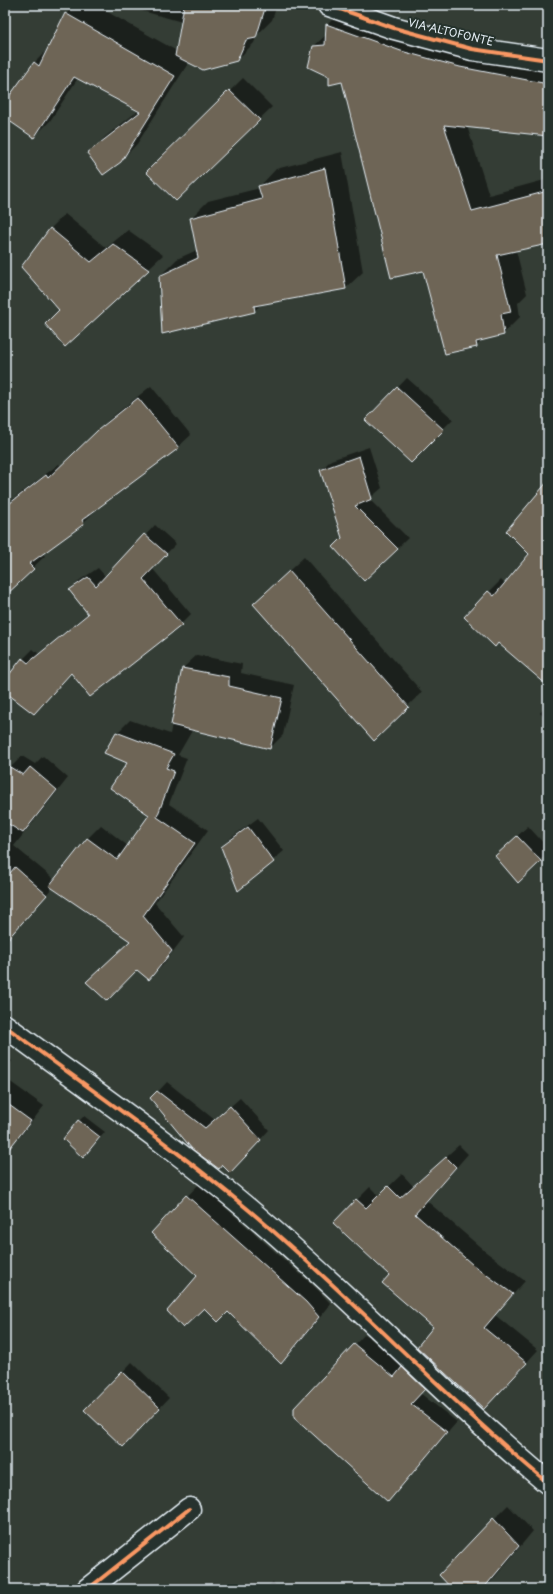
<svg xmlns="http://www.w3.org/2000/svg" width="553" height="1594" font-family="'Playpen Sans',sans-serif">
<rect width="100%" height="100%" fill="#343d35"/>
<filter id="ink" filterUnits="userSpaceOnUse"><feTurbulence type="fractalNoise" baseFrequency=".025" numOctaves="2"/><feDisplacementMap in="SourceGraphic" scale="8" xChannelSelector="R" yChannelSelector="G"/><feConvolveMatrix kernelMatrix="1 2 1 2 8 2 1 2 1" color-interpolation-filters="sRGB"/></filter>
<g filter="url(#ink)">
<!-- shadow -->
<g fill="#0007">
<path d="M 75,5 L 95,5 L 177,51 L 182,22 L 121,5 L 277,5 L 272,20 L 257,35 L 254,43 L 236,61 L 189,62 L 137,144 L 120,161 L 89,154 L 105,137 L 139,110 L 78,78 L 50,121 L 34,137 L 5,117 L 5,104 L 34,63 L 48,49 L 66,14 Z"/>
<path d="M 344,8 L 548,64 L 548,131 L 467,126 L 489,195 L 548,179 L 548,243 L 516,250 L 527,294 L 518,303 L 520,317 L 503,334 L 483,339 L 476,346 L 424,270 L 343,81 L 330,77 L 314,46 L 327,34 L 327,25 Z"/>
<path d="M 243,78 L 272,107 L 176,199 L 148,172 Z"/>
<path d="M 342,152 L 363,272 L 346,288 L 263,303 L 254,311 L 160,276 L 177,259 L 197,250 L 191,218 L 208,201 L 260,188 L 260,186 L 276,169 Z"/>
<path d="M 65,214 L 106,248 L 128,230 L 163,255 L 65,345 L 60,310 L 22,267 L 51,228 Z"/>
<path d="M 407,378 L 453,419 L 411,461 L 366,420 Z"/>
<path d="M 151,386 L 191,435 L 178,447 L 95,509 L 96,510 L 83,523 L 42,553 L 45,556 L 5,594 L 5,505 L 59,464 L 61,466 L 112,417 Z"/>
<path d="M 369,447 L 382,488 L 369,499 L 408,538 L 365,580 L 343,539 L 321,470 L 331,460 Z"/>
<path d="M 548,483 L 548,684 L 489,592 L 501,580 L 505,584 L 531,554 Z"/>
<path d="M 155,525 L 176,544 L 152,568 L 191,614 L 181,624 L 71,672 L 34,713 L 5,691 L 5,682 L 23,659 L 33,649 L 39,654 L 88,613 L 70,590 L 80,580 L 98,568 L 106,577 Z"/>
<path d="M 304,557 L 422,692 L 374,739 L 268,590 Z"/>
<path d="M 197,655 L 242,664 L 241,673 L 294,685 L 283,735 L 270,748 L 193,729 L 178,755 L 187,758 L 169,804 L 208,830 L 155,903 L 184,937 L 162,966 L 149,979 L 137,969 L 101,969 L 131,940 L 53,887 L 7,939 L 5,937 L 5,773 L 22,756 L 35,764 L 43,756 L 68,778 L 14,846 L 55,880 L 88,838 L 101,825 L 128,846 L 151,815 L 117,733 L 130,720 L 170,734 L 183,668 Z"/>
<path d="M 548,704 L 548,721 L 540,713 Z"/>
<path d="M 258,818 L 284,851 L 239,889 L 222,847 L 232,837 Z"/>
<path d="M 528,826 L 548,848 L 548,853 L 540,860 L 496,856 Z"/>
<path d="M 5,1056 L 12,1061 L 5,1069 Z"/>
<path d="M 5,1078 L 44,1106 L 22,1134 L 5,1152 Z"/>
<path d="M 167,1082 L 215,1120 L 240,1098 L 269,1130 L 240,1162 L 152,1098 Z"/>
<path d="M 84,1116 L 105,1132 L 83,1157 L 79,1121 Z"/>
<path d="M 459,1145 L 468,1154 L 427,1201 L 486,1252 L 525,1281 L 495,1315 L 538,1350 L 497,1395 L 434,1327 L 390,1275 L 334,1223 L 370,1187 L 379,1196 L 402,1174 L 413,1186 Z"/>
<path d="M 199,1184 L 318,1290 L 331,1304 L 293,1350 L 281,1362 L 228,1310 L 204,1307 L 199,1275 L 152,1233 Z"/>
<path d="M 365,1334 L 404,1366 L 434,1378 L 420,1393 L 457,1422 L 388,1501 L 295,1408 Z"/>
<path d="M 132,1362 L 169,1398 L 133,1436 L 86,1410 Z"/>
<path d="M 508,1505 L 533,1531 L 485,1589 L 453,1589 L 494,1519 Z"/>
<path d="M 273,1582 L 278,1589 L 264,1589 Z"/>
</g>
<!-- building -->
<g fill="#6e6557" stroke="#e8f1f8">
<path d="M 184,5 L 266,5 L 256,38 L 246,40 L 237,61 L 203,70 L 175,56 Z"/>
<path d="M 65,13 L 175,76 L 121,162 L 103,175 L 87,153 L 140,112 L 74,77 L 34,138 L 5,118 L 5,102 L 34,62 L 39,66 Z"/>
<path d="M 326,24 L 401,51 L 460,67 L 548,84 L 548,136 L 444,125 L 472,211 L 548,191 L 548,244 L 497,255 L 511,312 L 501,314 L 504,335 L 476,342 L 477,347 L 445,354 L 423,271 L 391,278 L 342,82 L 329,85 L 329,77 L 308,67 L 313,46 L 325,45 Z"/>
<path d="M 229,90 L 260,120 L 176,201 L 146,172 Z"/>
<path d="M 325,168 L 346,289 L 254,306 L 255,312 L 162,334 L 159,276 L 198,258 L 190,218 L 262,199 L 258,186 Z"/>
<path d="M 50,228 L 91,262 L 113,244 L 149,270 L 65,347 L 45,324 L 59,310 L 21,267 Z"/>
<path d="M 397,387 L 444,430 L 411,463 L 365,420 Z"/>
<path d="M 138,398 L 179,448 L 82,520 L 84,524 L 29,564 L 34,569 L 5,596 L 5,507 L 46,475 L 48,478 L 98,430 Z"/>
<path d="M 359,456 L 372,499 L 355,506 L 398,549 L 364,581 L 333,547 L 342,538 L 320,470 Z"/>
<path d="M 548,481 L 548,686 L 498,643 L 495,647 L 464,617 L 488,591 L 494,596 L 529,554 L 506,531 Z"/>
<path d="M 144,534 L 167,554 L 143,579 L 182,625 L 90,697 L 71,673 L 34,714 L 5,692 L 5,680 L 22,658 L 28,663 L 88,614 L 69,590 L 88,577 L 96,586 Z"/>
<path d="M 289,571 L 409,707 L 374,741 L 253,604 Z"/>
<path d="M 182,668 L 229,677 L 229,686 L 282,698 L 270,749 L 171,725 Z"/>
<path d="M 116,732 L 174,754 L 166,768 L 174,771 L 157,817 L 195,843 L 143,916 L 172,951 L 149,980 L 137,970 L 107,1001 L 86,982 L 130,941 L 49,886 L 87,838 L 117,860 L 149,815 L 110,788 L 127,763 L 104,753 Z"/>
<path d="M 5,764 L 23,775 L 30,767 L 57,790 L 23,833 L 5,822 Z"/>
<path d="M 248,827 L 274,862 L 238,891 L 221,847 Z"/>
<path d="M 517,836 L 541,861 L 518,883 L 495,856 Z"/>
<path d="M 15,867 L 47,895 L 5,942 L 5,879 Z"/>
<path d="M 157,1091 L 205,1128 L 230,1106 L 261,1140 L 230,1173 L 222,1165 L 219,1169 L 192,1149 L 150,1098 Z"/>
<path d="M 5,1102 L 31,1121 L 5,1154 Z"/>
<path d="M 78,1120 L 100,1137 L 83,1158 L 63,1139 Z"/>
<path d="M 446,1157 L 456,1167 L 415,1214 L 473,1265 L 513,1294 L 484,1328 L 527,1363 L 484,1409 L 417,1347 L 433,1327 L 382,1283 L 389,1275 L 333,1223 L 356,1199 L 366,1208 L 388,1186 L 400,1198 Z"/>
<path d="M 186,1195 L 306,1302 L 319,1317 L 281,1364 L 228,1312 L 218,1322 L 204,1308 L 183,1328 L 167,1311 L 197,1276 L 151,1233 Z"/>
<path d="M 354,1344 L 394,1377 L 402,1367 L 425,1389 L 411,1404 L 447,1432 L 388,1502 L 294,1417 L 294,1408 Z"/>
<path d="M 122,1371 L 160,1408 L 123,1447 L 84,1410 Z"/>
<path d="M 493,1518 L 519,1546 L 483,1589 L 452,1589 L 439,1575 Z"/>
</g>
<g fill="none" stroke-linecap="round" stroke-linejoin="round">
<defs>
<g id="minor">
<path d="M 329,5 L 394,28 L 472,49 L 548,60"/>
<path d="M 5,1026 C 87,1087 173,1146 250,1211 C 353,1298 445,1397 548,1483"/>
<path d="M 88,1589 L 189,1509"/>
</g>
</defs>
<!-- minor casing -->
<use href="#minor" stroke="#e8f1f8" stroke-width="25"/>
<!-- minor -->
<use href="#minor" stroke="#26332d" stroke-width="22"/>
<defs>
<g id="cycleway">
<path d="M 329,5 L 394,28 L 472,49 L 548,60"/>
<path d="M 5,1026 C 87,1087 173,1146 250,1211 C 353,1298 445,1397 548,1483"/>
<path d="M 88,1589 L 189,1509"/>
</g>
</defs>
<!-- cycleway casing -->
<use href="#cycleway" stroke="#26332d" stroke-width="6"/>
<!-- cycleway -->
<use href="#cycleway" stroke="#f99763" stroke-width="4"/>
</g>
</g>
<g text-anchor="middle" stroke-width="4" stroke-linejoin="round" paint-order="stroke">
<!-- street labels -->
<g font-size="11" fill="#e8f1f8" stroke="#26332d">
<text transform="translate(451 32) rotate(13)" y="4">VIA ALTOFONTE</text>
</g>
</g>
<!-- margin -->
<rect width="553" height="1594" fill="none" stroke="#26332d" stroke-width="20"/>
<rect x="10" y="10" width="533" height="1574" fill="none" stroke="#e8f1f8" stroke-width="1.5" filter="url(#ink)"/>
</svg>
